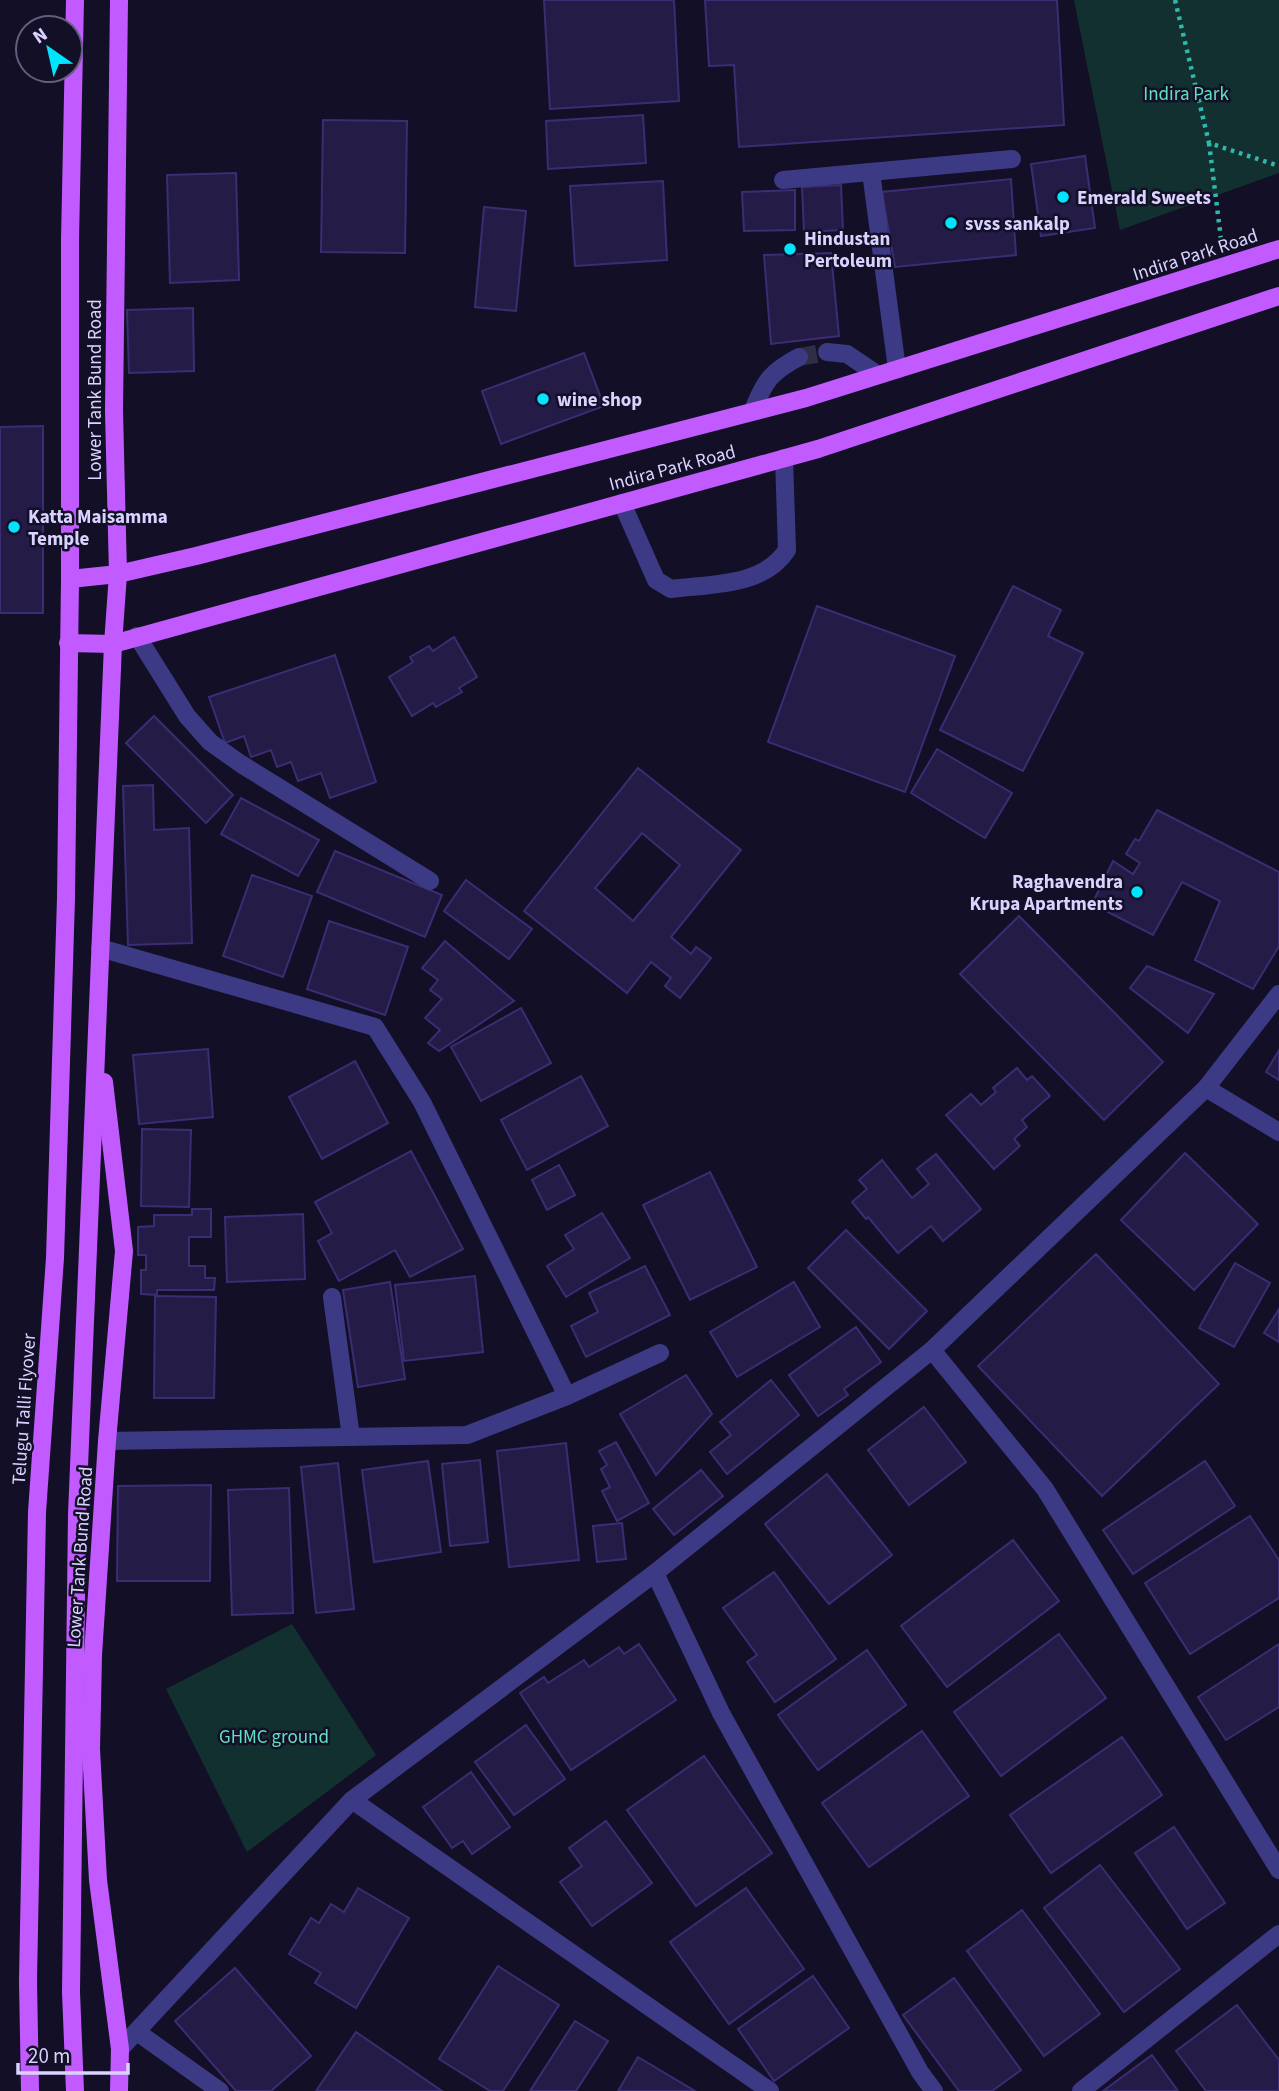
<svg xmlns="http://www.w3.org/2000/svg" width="1279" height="2091" font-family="'Source Sans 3',sans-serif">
<rect width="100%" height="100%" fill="#130f26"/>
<!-- green -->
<g fill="#12302f">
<path d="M 1074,0 L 1279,0 L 1279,173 L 1120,230 Z"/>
<path d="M 292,1624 L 376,1755 L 247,1852 L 166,1689 Z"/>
</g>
<!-- building -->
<g fill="#241b47" stroke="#3b2d73" stroke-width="2" fill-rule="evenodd">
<path d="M 544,0 L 674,0 L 679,101 L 550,109 Z"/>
<path d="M 705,0 L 1057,0 L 1064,125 L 739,147 L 734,65 L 709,66 Z"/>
<path d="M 643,115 L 646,163 L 548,169 L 546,121 Z"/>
<path d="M 323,120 L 407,121 L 405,253 L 321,252 Z"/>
<path d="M 1085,156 L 1095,228 L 1041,236 L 1031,164 Z"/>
<path d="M 236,173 L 239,280 L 170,283 L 167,175 Z"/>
<path d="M 1011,179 L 1016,255 L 895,267 L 882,192 Z"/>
<path d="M 663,181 L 667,260 L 575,266 L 570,186 Z"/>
<path d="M 841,185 L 843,230 L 804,232 L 802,187 Z"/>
<path d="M 795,190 L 795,230 L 744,231 L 742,192 Z"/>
<path d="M 484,207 L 526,211 L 516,311 L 475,307 Z"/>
<path d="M 831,253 L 839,336 L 771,344 L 764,255 Z"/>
<path d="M 193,308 L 194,371 L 129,373 L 127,310 Z"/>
<path d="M 584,353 L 604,406 L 501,444 L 482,391 Z"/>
<path d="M 43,426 L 43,613 L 0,613 L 0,427 Z"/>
<path d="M 1013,586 L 1061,610 L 1048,636 L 1083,653 L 1023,771 L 940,730 Z"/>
<path d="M 817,606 L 955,656 L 905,792 L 768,742 Z"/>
<path d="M 454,637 L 477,677 L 459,688 L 462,692 L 436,707 L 433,703 L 412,716 L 389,677 L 413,662 L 410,657 L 429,646 L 433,651 Z"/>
<path d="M 335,655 L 376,782 L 330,798 L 321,773 L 298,781 L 291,762 L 277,767 L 271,750 L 251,757 L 244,736 L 225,743 L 209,697 Z"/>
<path d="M 154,716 L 233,795 L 206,823 L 126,743 Z"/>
<path d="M 937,749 L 1012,793 L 985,838 L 911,793 Z"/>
<path d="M 638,768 L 741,850 L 671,937 L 691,954 L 696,947 L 711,958 L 680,998 L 665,986 L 671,978 L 651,962 L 627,993 L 524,911 ZM 642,833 L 680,865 L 633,921 L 595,888 Z"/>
<path d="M 153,785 L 154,830 L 189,828 L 192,943 L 128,945 L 123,786 Z"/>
<path d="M 241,798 L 319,840 L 298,876 L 221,834 Z"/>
<path d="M 1157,810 L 1279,872 L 1279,946 L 1253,989 L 1195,960 L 1220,901 L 1182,882 L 1153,935 L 1092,904 L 1113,861 L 1133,874 L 1140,863 L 1126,854 L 1135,839 L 1139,841 Z"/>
<path d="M 335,851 L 442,895 L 425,937 L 317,892 Z"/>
<path d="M 252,875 L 312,896 L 283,977 L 223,956 Z"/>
<path d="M 466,880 L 532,929 L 509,959 L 444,911 Z"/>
<path d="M 1019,916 L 1163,1062 L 1104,1120 L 960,974 Z"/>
<path d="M 329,921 L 408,947 L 385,1015 L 307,989 Z"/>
<path d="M 445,941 L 514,1001 L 439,1051 L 428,1043 L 440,1030 L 425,1018 L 442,999 L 430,990 L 438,980 L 422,968 Z"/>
<path d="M 1147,966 L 1214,994 L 1188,1033 L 1130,988 Z"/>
<path d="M 521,1008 L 551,1063 L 481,1101 L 451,1047 Z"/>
<path d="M 208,1049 L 213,1117 L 139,1124 L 133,1055 Z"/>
<path d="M 1279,1050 L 1279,1080 L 1266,1072 Z"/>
<path d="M 355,1061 L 388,1123 L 322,1159 L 289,1097 Z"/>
<path d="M 1017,1068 L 1027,1080 L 1032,1076 L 1050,1096 L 1022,1120 L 1027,1127 L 1014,1139 L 1020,1146 L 994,1169 L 946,1115 L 971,1094 L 981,1105 L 996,1092 L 993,1088 Z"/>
<path d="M 581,1076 L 608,1126 L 527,1170 L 501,1120 Z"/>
<path d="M 142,1129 L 191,1130 L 189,1207 L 141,1206 Z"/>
<path d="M 411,1151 L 463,1249 L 410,1277 L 395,1250 L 339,1281 L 318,1241 L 332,1233 L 315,1202 Z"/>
<path d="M 1185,1153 L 1258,1224 L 1194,1290 L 1121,1220 Z"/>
<path d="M 936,1154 L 981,1209 L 943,1241 L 931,1226 L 898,1253 L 868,1217 L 866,1219 L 852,1202 L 867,1189 L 859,1180 L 882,1160 L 912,1198 L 929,1184 L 917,1169 Z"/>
<path d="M 559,1165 L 575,1195 L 547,1210 L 532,1180 Z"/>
<path d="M 710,1172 L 757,1267 L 690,1300 L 643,1205 Z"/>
<path d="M 192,1209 L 211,1209 L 211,1237 L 189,1237 L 189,1266 L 205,1266 L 205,1278 L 215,1278 L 214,1290 L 157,1290 L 157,1295 L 141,1294 L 141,1270 L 146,1270 L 146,1255 L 138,1255 L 138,1227 L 154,1226 L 154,1215 L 192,1215 Z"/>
<path d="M 602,1213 L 630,1258 L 566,1297 L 547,1266 L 574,1249 L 565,1235 Z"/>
<path d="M 303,1214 L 305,1279 L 227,1282 L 225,1217 Z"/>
<path d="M 846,1230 L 927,1311 L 889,1349 L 808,1268 Z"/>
<path d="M 1096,1254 L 1219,1384 L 1102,1496 L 978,1366 Z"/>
<path d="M 1235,1263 L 1270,1283 L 1234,1347 L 1199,1328 Z"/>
<path d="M 645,1266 L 670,1315 L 586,1357 L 571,1326 L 598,1312 L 589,1293 Z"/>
<path d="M 475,1276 L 483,1352 L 404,1361 L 395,1285 Z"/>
<path d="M 390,1282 L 405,1379 L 358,1387 L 343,1290 Z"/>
<path d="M 794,1282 L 820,1327 L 737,1377 L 710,1332 Z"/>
<path d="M 155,1296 L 216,1297 L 214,1398 L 154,1398 Z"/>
<path d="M 1279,1309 L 1279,1342 L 1264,1333 Z"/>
<path d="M 856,1327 L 881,1362 L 844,1389 L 848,1395 L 818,1416 L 789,1375 Z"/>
<path d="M 686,1375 L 712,1414 L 656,1475 L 620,1414 Z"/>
<path d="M 771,1380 L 799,1415 L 727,1474 L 710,1452 L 731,1435 L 720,1422 Z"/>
<path d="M 924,1407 L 966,1462 L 909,1505 L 868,1450 Z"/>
<path d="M 616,1442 L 649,1503 L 617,1521 L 602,1491 L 610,1487 L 601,1469 L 607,1465 L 599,1451 Z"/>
<path d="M 566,1443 L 579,1560 L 509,1567 L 497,1451 Z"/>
<path d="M 480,1460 L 488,1542 L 450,1546 L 442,1464 Z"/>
<path d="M 428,1461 L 441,1552 L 374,1562 L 362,1470 Z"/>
<path d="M 1205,1461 L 1235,1506 L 1133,1574 L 1103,1530 Z"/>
<path d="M 338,1463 L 354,1609 L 316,1613 L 301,1467 Z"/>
<path d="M 701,1470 L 723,1496 L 674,1535 L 653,1509 Z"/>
<path d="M 827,1474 L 892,1555 L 829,1604 L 765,1524 Z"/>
<path d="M 211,1485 L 210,1581 L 117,1581 L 118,1486 Z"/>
<path d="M 289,1488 L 293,1613 L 232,1615 L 228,1490 Z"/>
<path d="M 1250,1516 L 1279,1560 L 1279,1598 L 1190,1654 L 1145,1583 Z"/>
<path d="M 622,1523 L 626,1559 L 597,1562 L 593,1526 Z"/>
<path d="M 1013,1540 L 1059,1601 L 947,1687 L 901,1626 Z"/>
<path d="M 774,1572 L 836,1659 L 775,1702 L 747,1662 L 757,1655 L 723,1608 Z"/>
<path d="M 1059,1634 L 1106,1698 L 1001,1776 L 954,1712 Z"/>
<path d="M 639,1644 L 676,1700 L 571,1770 L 520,1693 L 544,1677 L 548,1683 L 584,1660 L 589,1667 L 619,1647 L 624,1654 Z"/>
<path d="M 1279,1644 L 1279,1707 L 1226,1740 L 1198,1697 Z"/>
<path d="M 867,1650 L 906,1705 L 818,1770 L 778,1715 Z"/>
<path d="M 526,1725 L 565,1779 L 514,1815 L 475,1762 Z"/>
<path d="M 922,1731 L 969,1796 L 869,1867 L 822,1803 Z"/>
<path d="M 1122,1737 L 1162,1795 L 1051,1873 L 1010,1815 Z"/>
<path d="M 704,1756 L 772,1853 L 696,1906 L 627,1810 Z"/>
<path d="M 471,1772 L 510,1827 L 472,1854 L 463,1841 L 452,1848 L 423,1807 Z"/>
<path d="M 606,1821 L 652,1883 L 592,1926 L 560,1882 L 582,1866 L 569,1848 Z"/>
<path d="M 1174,1827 L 1225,1903 L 1187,1929 L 1135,1853 Z"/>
<path d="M 1100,1865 L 1180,1969 L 1124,2012 L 1044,1908 Z"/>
<path d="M 358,1888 L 409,1918 L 356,2008 L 315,1983 L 321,1973 L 289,1954 L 311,1918 L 319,1923 L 331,1904 L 344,1912 Z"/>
<path d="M 746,1888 L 804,1969 L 729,2024 L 670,1942 Z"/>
<path d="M 1022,1910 L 1100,2014 L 1044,2056 L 967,1951 Z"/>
<path d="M 498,1966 L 559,2005 L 503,2091 L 490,2091 L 439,2059 Z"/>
<path d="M 235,1968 L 311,2056 L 271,2091 L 236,2091 L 175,2021 Z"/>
<path d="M 813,1976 L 849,2028 L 774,2081 L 738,2029 Z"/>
<path d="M 954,1978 L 1021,2070 L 992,2091 L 959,2091 L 903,2015 Z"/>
<path d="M 1237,2005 L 1279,2060 L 1279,2091 L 1206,2091 L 1176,2051 Z"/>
<path d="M 575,2021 L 608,2041 L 576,2091 L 530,2091 Z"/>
<path d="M 356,2032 L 442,2091 L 316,2091 Z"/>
<path d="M 1152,2055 L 1178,2091 L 1103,2091 Z"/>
<path d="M 638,2057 L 695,2091 L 618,2091 Z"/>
</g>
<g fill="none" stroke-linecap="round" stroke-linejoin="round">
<!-- minor-tunnel -->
<path stroke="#312d47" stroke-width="18" stroke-dasharray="18 9" stroke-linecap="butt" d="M 799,357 L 827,352"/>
<!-- path -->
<g stroke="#2fb8b0" stroke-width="4.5" stroke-dasharray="3.5 5" stroke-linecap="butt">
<path d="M 1175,0 L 1209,143 L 1279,166"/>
<path d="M 1209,143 L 1221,239"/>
</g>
<!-- minor -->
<g stroke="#3d3a85" stroke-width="18">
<path d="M 871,172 L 897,369"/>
<path d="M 783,180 L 1012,159"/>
<path d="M 827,352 L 847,354 L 878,375"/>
<path d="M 753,410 C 765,380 771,372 799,357"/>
<path d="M 622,503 L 656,580 L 671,589 C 710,584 763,587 787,550 L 784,458"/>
<path d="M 137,636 L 187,716 L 210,742 L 241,764 L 430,881"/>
<path d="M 100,948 L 375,1027 L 422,1102 L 567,1396"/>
<path d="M 1206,1088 L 1279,1132"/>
<path d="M 332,1297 L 351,1437"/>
<path d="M 932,1350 L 1045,1489 L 1279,1870"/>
<path d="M 107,1441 L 467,1435 L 567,1396 L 660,1353"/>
<path d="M 655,1573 L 721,1713 L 920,2072 L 934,2091"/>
<path d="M 352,1800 L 770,2091"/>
<path d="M 137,2032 L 220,2091"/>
<path d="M 120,2049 L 352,1800 L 655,1573 L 932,1350 L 1206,1088 L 1279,994"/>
<path d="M 1081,2091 L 1279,1934"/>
</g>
<!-- major -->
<g stroke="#c25bff" stroke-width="18">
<path d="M 70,579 L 118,574 L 196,556 L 806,398 L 1279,249"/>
<path d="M 68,643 L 113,644 L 818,449 L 1279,296"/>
<path d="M 104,1082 L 124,1251 L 107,1441 L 93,1655 L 91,1749 L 98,1880 L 120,2049 L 119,2091"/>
<path d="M 30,2091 L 28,1981 L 37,1512 L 55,1258 L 66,898 L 70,579 L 70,240 L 75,0"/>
<path d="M 75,2091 L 71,1992 L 77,1515 L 113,644 L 118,574 L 114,411 L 119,0"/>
</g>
</g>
<!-- markers -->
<g fill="#00e5ff" stroke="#130f26" stroke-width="2.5">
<circle cx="1063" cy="197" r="7"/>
<circle cx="951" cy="223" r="7"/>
<circle cx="790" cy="249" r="7"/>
<circle cx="543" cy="399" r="7"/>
<circle cx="14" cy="527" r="7"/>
<circle cx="1137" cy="892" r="7"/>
</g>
<g text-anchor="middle" stroke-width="5" stroke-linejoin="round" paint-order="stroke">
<!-- park labels -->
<g font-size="19" fill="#5fe0c0" stroke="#130f26">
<text x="1186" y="100">Indira Park</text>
<text x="274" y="1743">GHMC ground</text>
</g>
<!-- poi labels -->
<g font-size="19" font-weight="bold" fill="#d9d4ff" stroke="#130f26" text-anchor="start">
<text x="1077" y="204">Emerald Sweets</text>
<text x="965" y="230">svss sankalp</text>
<text x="804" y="245">Hindustan<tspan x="804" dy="22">Pertoleum</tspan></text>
<text x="557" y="406">wine shop</text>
<text x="28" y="523">Katta Maisamma<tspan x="28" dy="22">Temple</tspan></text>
<text x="1123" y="888" text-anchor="end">Raghavendra<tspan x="1123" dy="22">Krupa Apartments</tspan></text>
</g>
<!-- street labels -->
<g font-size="19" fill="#d9d4ff" stroke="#130f26">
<text transform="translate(1195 254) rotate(-18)" y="7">Indira Park Road</text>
<text transform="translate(94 390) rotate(-90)" y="7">Lower Tank Bund Road</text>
<text transform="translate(672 467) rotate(-15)" y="7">Indira Park Road</text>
<text transform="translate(23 1409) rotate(-86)" y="7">Telugu Talli Flyover</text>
<text transform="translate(79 1557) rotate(-86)" y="7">Lower Tank Bund Road</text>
</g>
</g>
<!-- north arrow -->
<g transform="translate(49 49) rotate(326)"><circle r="33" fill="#130f26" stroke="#625e7d" stroke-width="2"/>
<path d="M0-5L12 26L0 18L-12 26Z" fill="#00e5ff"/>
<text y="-10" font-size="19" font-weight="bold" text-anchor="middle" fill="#d9d4ff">N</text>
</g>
<!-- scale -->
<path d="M18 2063v10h110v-10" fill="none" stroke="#d9d4ff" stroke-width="3.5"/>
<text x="28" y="2063" font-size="21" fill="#d9d4ff" stroke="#130f26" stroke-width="5" paint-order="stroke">20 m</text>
</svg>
